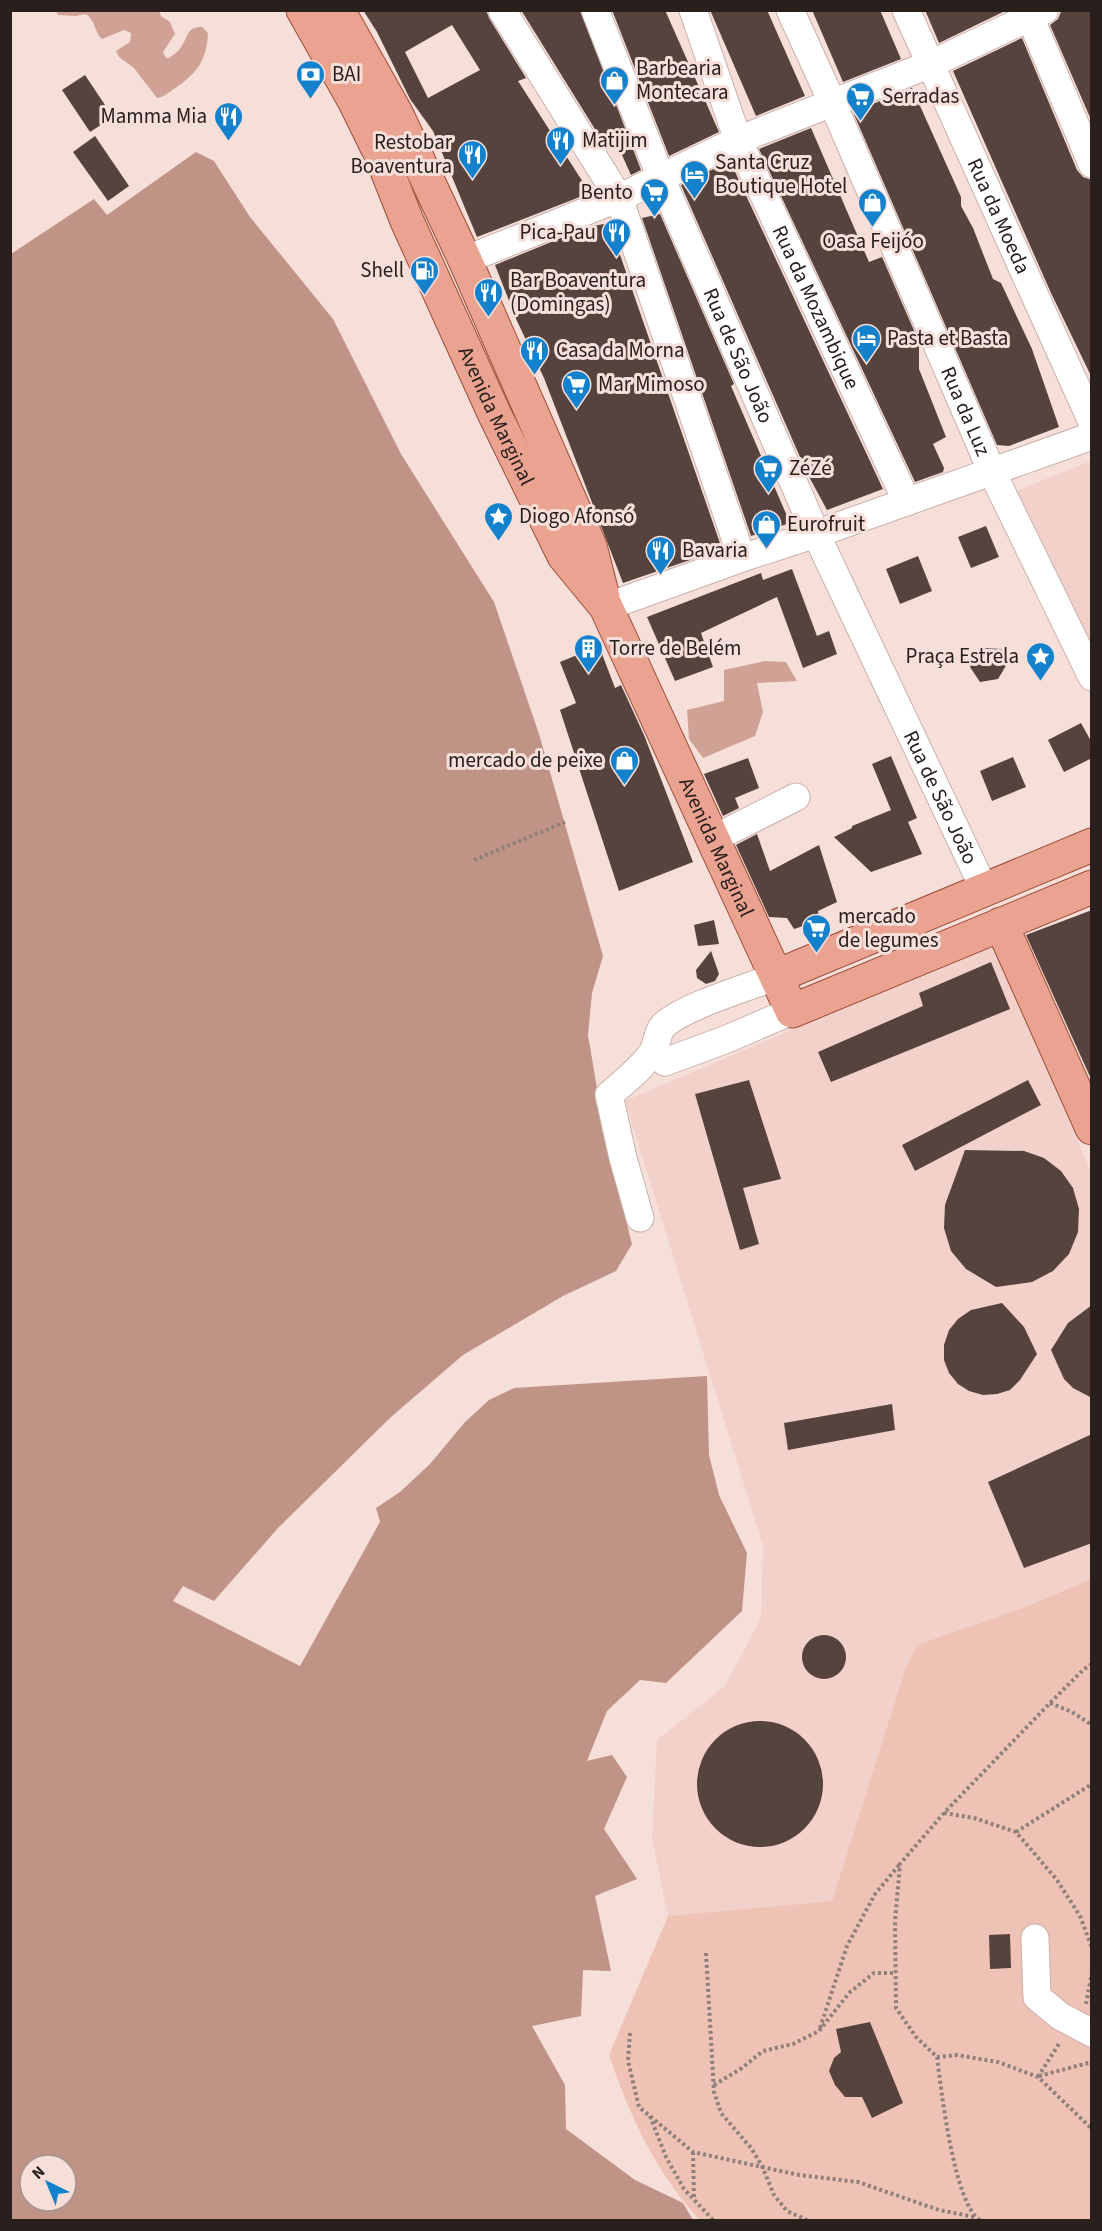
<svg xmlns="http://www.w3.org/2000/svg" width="1102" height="2231" font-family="'Source Sans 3',sans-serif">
<rect width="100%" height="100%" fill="#f7dfd9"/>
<!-- built -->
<g fill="#f1d1c9">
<path d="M 1091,461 L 1091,652 L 1016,491 Z"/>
<path d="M 992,940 L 1091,1172 L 1091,1579 L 1023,1608 L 905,1670 L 832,1901 L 668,1916 L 652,1839 L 657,1740 L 725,1686 L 761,1618 L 763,1546 L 625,1101 L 789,1031 Z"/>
</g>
<!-- green -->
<path fill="#efc2b6" d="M 1091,1579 L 1091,2220 L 700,2220 C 656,2174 629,2114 609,2055 L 668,1916 L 832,1901 L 905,1670 L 917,1645 L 1023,1608 Z"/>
<!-- forest -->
<g fill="#d0a295">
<path d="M 56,11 L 159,11 L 161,16 L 170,22 L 175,34 L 163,52 L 166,58 L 169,58 C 173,55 179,51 181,47 C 189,36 186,27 202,27 L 208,33 C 207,61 196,74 174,89 C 168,93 164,97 157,98 L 134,68 L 119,57 L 116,51 L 130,42 L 131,33 L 124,30 L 102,39 C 94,32 96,21 86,14 L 76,16 L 58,15 Z"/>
<path d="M 765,661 L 786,662 L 797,681 L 757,683 L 763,712 L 755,736 L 703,758 L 689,739 L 687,710 L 724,701 L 724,670 Z"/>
</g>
<!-- water -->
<path fill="#c09387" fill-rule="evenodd" d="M 196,152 L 214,161 L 250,217 L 333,319 L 401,454 L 494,602 L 539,734 L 603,956 L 592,993 L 588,1035 L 607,1147 L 632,1244 L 616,1271 L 563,1296 L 463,1355 L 391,1417 L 278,1528 L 214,1601 L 183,1586 L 173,1601 L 300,1666 L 380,1522 L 376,1508 L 400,1492 L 430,1464 L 465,1422 L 489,1400 L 514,1388 L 707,1376 L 709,1455 L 719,1495 L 747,1553 L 742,1611 L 666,1683 L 640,1680 L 607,1711 L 587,1761 L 612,1755 L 627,1777 L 604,1829 L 637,1879 L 595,1896 L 611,1971 L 583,1970 L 581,2016 L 532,2026 L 565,2085 L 566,2129 L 635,2180 L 683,2203 L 693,2220 L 11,2220 L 11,254 L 94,199 L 107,215 ZM 30,2165 L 66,2165 L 66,2201 L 30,2201 Z"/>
<!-- building -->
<g fill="#56433d" fill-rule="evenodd">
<path d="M 363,10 L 486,10 L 489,18 L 526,78 L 518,81 L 590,193 L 477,237 L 433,131 L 410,99 L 377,32 ZM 452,25 L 480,70 L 428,98 L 405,52 Z"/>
<path d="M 521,10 L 580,10 L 641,170 L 631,175 L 613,135 L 598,134 Z"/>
<path d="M 612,10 L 665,10 L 719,132 L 669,156 Z"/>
<path d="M 710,10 L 767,10 L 805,96 L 756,116 Z"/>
<path d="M 812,10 L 880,10 L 901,59 L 843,82 Z"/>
<path d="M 925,10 L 1007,10 L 939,43 Z"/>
<path d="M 1064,10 L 1092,10 L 1092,122 L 1050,25 L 1058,19 L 1061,12 Z"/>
<path d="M 1022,38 L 1077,170 L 1083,177 L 1092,180 L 1092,378 L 1051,293 L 953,71 Z"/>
<path d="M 85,75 L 113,117 L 90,132 L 62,90 Z"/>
<path d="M 912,88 L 961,197 L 961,206 L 973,228 L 993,279 L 1001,283 L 1032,349 L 1059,427 L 1009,446 L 997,445 L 853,112 Z"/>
<path d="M 811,128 L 869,262 L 882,257 L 919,342 L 919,369 L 946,437 L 933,444 L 944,468 L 943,472 L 915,482 L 759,149 Z"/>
<path d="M 95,136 L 129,186 L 108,201 L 73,152 Z"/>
<path d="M 730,161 L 883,489 L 827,510 L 807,473 L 681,185 Z"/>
<path d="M 660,214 L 734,384 L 731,386 L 790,523 L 751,536 L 642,218 Z"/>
<path d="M 609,223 L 721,546 L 718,547 L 719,550 L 623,583 L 544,378 L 517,321 L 495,265 L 588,227 Z"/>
<path d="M 986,526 L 999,557 L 971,568 L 958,537 Z"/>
<path d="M 918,556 L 932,591 L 900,604 L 886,569 Z"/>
<path d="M 792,569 L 817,636 L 829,631 L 837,654 L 803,668 L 777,597 L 701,633 L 713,667 L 675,681 L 647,617 L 761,573 L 763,580 Z"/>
<path d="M 599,646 L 615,688 L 621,685 L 644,735 L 693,862 L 619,891 L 560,710 L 576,703 L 560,662 Z"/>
<path d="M 981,648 L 1002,649 L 1007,664 L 998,679 L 980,682 L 970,667 Z"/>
<path d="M 1081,723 L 1092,743 L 1092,758 L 1064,772 L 1048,740 Z"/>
<path d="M 891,756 L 917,818 L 908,822 L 922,854 L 871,872 L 834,837 L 852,828 L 852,826 L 891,810 L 872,764 Z"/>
<path d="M 1013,757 L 1026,787 L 992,801 L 980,771 Z"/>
<path d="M 748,758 L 759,788 L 735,798 L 739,808 L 723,816 L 704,774 Z"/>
<path d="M 757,834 L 770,871 L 819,845 L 837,902 L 818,911 L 819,921 L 794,929 L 787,918 L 769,917 L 736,845 Z"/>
<path d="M 1092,910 L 1092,1081 L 1026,935 Z"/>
<path d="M 714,920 L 719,944 L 698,946 L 694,925 Z"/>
<path d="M 711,951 L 719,974 L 715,981 L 706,984 L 697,978 L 696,970 Z"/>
<path d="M 991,962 L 1010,1009 L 831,1082 L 818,1052 L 923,1006 L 919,993 Z"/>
<path d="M 749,1080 L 781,1179 L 743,1188 L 759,1244 L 740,1250 L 695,1094 Z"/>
<path d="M 1028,1080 L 1041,1105 L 915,1171 L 902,1145 Z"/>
<path d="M 965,1150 L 1024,1151 L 1044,1158 L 1061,1171 L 1073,1188 L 1079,1209 L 1078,1232 L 1069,1254 L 1053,1271 L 1032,1282 L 996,1287 L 966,1269 L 951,1251 L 944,1228 L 945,1205 Z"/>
<path d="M 1002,1303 L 1024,1327 L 1037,1354 L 1020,1380 L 1010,1390 L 997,1394 L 983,1395 L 969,1391 L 958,1384 L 949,1373 L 944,1360 L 944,1345 L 949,1330 L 958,1319 L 971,1310 Z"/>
<path d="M 1092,1305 L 1092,1398 L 1073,1388 L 1064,1379 L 1051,1350 L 1068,1323 Z"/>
<path d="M 892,1404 L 895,1430 L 788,1450 L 784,1423 Z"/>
<path d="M 1092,1434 L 1092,1543 L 1024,1568 L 988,1482 Z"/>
<circle cx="824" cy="1657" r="22"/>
<circle cx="760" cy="1784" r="63"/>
<path d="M 1010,1934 L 1011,1968 L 990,1969 L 989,1935 Z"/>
<path d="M 870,2022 L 903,2103 L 872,2118 L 862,2097 L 845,2097 L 835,2085 L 829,2071 L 834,2058 L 841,2052 L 836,2029 Z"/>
</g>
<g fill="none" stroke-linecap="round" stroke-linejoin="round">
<defs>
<g id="minor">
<path d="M 502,10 L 619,198 L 742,558"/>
<path id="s1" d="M 595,10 L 661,178 L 816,534 L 985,891"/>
<path id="s2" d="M 693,10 L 738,140 L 907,502"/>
<path id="s3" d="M 790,10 L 832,102 L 992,472 L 1092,677"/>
<path id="s4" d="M 906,10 L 1092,422"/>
<path d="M 1027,10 L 1092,164"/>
<path d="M 465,260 L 619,198 L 738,140 L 931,64 L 1045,10"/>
<path d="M 606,607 L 742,558 L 816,534 L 1092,436"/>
<path d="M 713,839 L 796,797"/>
<path d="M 654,1051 L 665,1062 L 727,1039 L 792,1011"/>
<path d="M 640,1218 L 623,1158 L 609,1095 C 624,1082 641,1069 652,1053 C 658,1044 656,1032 665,1024 C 690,1004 747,988 777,976"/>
<path d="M 1035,1938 L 1037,1997 L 1060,2016 L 1092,2033"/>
</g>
<g id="major">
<path id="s5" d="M 303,10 L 355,102 L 380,153 L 407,221 L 494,413 L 564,556 L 606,607 L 792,1011 L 1092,887"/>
<path d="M 338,10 L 396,113 L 465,260 L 590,546 L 603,597"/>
<path d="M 1001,924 L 1092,1128"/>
<path d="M 777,976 L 1092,845"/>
</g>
</defs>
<!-- minor casing -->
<use href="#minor" stroke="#c8b1aa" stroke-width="29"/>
<!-- major casing -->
<use href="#major" stroke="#9d4d38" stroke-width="35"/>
<!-- path -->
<g stroke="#90807c" stroke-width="4" stroke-dasharray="3 3" stroke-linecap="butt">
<path d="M 474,860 L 565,822"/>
<path d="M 1092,1664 L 1084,1669 L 1050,1703 L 944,1813 L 900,1864 L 895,1922 L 896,2008 L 916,2037 L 937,2057 L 957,2055 L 998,2062 L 1038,2077 L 1092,2129"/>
<path d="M 1050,1703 L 1072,1712 L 1092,1725"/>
<path d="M 944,1813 L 974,1818 L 1016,1832 L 1057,1880 L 1080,1916 L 1092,1948"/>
<path d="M 1016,1832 L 1092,1784"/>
<path d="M 706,1953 L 714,2092 L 721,2113 L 751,2148 L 762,2166 L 774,2195 L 787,2211 L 807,2220"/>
<path d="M 1086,2004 L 1092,1972"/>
<path d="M 820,2028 L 847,1946 L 875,1894 L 900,1864"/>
<path d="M 630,2033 L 628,2061 L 639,2107 L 693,2152 L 799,2175 L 858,2182 L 939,2210 L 974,2217"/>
<path d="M 937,2057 C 941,2088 954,2205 980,2220"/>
<path d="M 1039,2076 L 1092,2062"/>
<path d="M 1038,2077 L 1060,2042"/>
<path d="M 714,2085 L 742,2068 L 763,2051 L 793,2044 L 819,2031 L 849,1993 L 874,1973 L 895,1973"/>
<path d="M 650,2116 L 666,2157 L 684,2189 L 713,2220"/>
<path d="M 693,2152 L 694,2199"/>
</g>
<!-- minor -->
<use href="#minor" stroke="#fff" stroke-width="27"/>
<!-- major -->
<use href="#major" stroke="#eaa390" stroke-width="33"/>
</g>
<!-- icons -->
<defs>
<symbol id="bank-pin" viewBox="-11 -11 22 30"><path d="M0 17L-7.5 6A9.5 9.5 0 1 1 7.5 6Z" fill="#1381cb" stroke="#f7dfd9"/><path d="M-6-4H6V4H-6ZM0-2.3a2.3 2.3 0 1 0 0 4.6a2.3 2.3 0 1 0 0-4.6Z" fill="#fff"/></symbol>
<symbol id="shop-pin" viewBox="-11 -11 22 30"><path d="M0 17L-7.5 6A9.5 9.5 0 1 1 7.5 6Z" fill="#1381cb" stroke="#f7dfd9"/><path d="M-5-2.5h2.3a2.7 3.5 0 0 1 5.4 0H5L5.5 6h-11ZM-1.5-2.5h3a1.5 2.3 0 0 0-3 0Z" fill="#fff"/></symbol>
<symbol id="supermarket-pin" viewBox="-11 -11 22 30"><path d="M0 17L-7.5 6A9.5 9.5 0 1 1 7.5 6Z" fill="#1381cb" stroke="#f7dfd9"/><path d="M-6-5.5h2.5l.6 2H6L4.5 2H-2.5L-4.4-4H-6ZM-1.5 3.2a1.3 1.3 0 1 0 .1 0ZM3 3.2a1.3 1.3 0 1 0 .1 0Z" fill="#fff"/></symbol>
<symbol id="restaurant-pin" viewBox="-11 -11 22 30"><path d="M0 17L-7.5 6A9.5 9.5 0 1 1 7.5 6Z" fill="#1381cb" stroke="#f7dfd9"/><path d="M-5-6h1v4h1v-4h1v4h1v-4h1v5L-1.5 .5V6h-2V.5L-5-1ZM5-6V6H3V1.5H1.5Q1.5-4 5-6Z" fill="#fff"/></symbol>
<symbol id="hotel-pin" viewBox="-11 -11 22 30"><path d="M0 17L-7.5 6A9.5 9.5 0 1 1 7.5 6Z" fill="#1381cb" stroke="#f7dfd9"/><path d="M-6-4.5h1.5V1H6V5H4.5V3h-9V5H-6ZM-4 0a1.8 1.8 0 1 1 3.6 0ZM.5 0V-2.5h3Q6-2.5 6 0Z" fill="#fff"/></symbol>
<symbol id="fuel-pin" viewBox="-11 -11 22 30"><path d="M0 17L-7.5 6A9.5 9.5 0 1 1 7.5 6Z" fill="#1381cb" stroke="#f7dfd9"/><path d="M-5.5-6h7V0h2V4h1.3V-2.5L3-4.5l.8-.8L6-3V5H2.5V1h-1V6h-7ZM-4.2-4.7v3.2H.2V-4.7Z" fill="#fff"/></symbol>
<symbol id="sight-pin" viewBox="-11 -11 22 30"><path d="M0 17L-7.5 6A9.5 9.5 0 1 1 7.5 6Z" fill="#1381cb" stroke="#f7dfd9"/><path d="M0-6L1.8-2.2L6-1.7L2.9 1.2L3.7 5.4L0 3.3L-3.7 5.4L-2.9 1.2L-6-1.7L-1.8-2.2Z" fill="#fff"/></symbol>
<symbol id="building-pin" viewBox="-11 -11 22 30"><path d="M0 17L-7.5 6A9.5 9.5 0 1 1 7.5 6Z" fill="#1381cb" stroke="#f7dfd9"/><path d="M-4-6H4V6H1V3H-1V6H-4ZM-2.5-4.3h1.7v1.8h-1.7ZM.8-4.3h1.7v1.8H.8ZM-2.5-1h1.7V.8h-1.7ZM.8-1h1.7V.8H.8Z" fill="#fff"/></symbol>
</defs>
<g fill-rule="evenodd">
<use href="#bank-pin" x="294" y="58" width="33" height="45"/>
<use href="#shop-pin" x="598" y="64" width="33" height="45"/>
<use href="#supermarket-pin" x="844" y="80" width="33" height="45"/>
<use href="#restaurant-pin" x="212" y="100" width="33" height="45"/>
<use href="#restaurant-pin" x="544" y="124" width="33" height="45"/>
<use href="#restaurant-pin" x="456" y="138" width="33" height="45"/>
<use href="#hotel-pin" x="678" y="158" width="33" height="45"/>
<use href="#supermarket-pin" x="638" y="176" width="33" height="45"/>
<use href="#shop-pin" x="856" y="186" width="33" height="45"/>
<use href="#restaurant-pin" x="600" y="216" width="33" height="45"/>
<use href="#fuel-pin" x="408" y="254" width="33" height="45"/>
<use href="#restaurant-pin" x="472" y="276" width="33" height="45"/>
<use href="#hotel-pin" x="850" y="322" width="33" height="45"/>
<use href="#restaurant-pin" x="518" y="334" width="33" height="45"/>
<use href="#supermarket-pin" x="560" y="368" width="33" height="45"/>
<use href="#supermarket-pin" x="752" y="452" width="33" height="45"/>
<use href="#sight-pin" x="482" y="500" width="33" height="45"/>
<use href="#shop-pin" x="750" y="508" width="33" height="45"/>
<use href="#restaurant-pin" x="644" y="534" width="33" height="45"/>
<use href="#building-pin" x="572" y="632" width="33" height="45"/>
<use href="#sight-pin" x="1024" y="640" width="33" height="45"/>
<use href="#shop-pin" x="608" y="744" width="33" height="45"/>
<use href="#supermarket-pin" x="800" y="912" width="33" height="45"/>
</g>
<g text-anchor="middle" stroke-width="6" stroke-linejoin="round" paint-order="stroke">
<!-- poi labels -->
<g font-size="21" fill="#29201e" stroke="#f7dfd9" text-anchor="start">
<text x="636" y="75">Barbearia<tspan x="636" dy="24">Montecara</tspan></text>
<text x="332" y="81">BAI</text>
<text x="882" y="103">Serradas</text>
<text x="207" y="123" text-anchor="end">Mamma Mia</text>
<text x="582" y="147">Matijim</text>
<text x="452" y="149" text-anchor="end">Restobar<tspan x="452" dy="24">Boaventura</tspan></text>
<text x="715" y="169">Santa Cruz<tspan x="715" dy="24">Boutique Hotel</tspan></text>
<text x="633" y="199" text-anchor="end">Bento</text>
<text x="596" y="239" text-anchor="end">Pica-Pau</text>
<text x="873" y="248" text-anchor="middle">Oasa Feijóo</text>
<text x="404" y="277" text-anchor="end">Shell</text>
<text x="510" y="287">Bar Boaventura<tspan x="510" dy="24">(Domingas)</tspan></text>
<text x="887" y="345">Pasta et Basta</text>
<text x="556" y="357">Casa da Morna</text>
<text x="598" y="391">Mar Mimoso</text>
<text x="789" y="475">ZéZé</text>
<text x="519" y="523">Diogo Afonsó</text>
<text x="787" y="531">Eurofruit</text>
<text x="682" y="557">Bavaria</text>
<text x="609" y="655">Torre de Belém</text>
<text x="1019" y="663" text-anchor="end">Praça Estrela</text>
<text x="603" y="767" text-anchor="end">mercado de peixe</text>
<text x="838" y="923">mercado<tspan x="838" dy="24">de legumes</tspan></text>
</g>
<!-- street labels -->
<g font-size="21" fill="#29201e" stroke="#f7dfd9">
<text dy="7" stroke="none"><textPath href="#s4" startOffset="226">Rua da Moeda</textPath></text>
<text dy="7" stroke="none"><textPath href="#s2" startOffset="322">Rua da Mozambique</textPath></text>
<text dy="7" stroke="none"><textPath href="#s1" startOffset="374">Rua de São João</textPath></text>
<text dy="7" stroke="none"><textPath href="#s3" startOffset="438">Rua da Luz</textPath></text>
<text dy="7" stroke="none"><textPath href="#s5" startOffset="450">Avenida Marginal</textPath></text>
<text dy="7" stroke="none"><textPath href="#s1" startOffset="860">Rua de São João</textPath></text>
<text dy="7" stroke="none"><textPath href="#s5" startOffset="936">Avenida Marginal</textPath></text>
</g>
</g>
<!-- border -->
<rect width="1102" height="2231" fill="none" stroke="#29201e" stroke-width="24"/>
<!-- north arrow -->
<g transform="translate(48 2183) rotate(317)"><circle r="28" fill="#f7dfd9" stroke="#a5938e" stroke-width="1.5"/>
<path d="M0-4.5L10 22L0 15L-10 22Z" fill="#1381cb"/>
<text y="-9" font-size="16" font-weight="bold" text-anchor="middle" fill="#29201e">N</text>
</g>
</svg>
